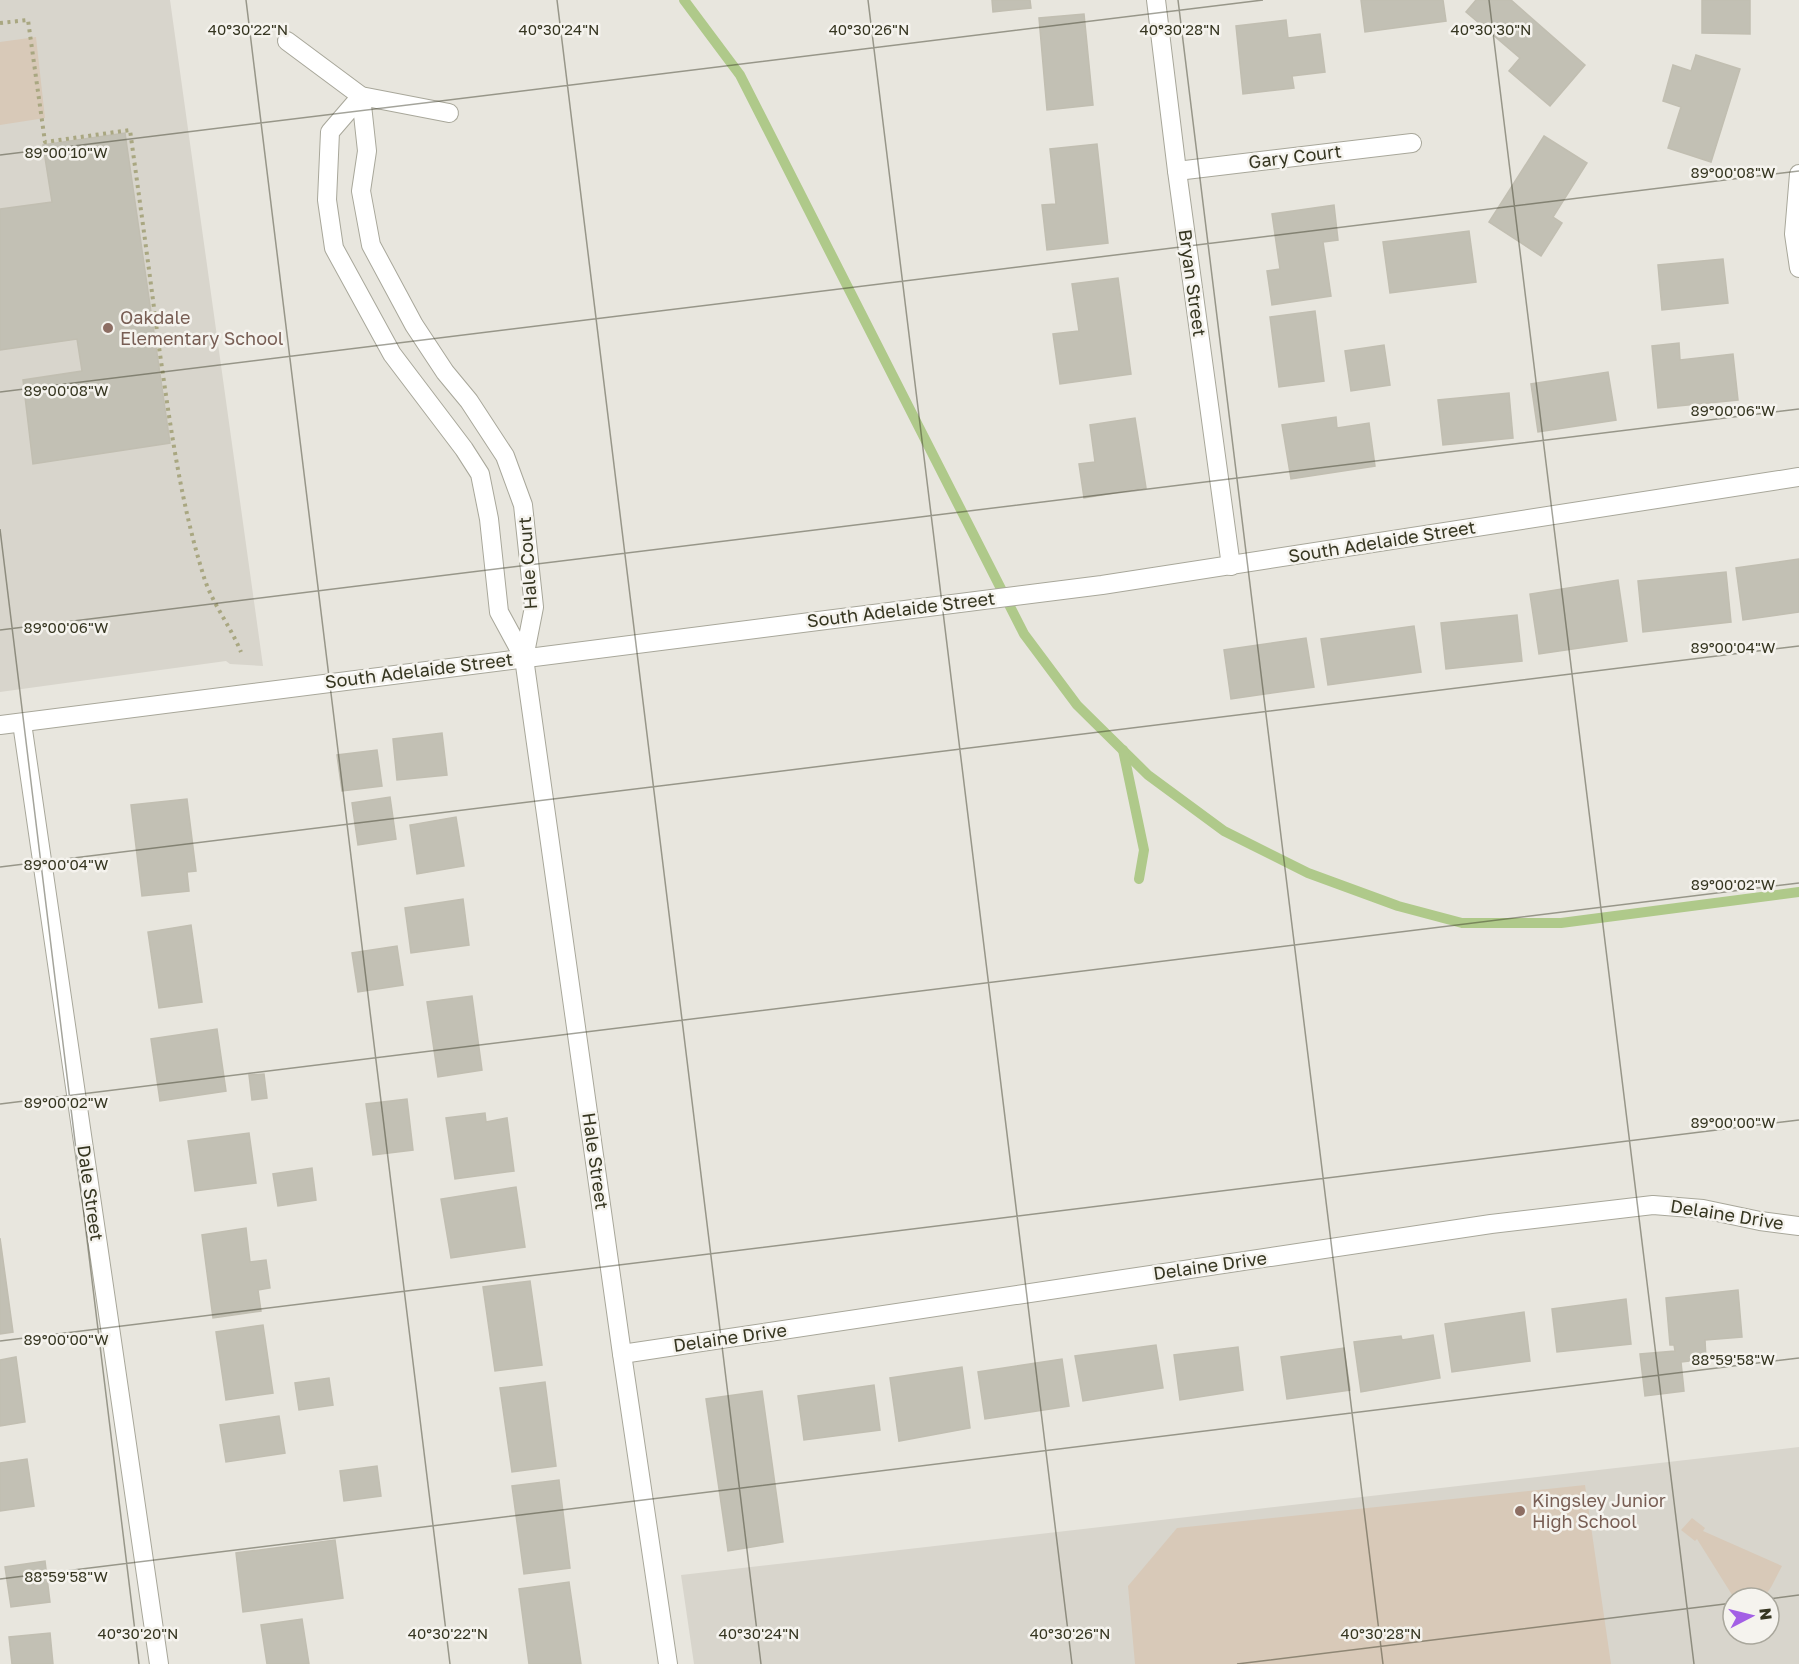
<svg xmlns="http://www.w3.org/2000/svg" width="1799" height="1664" font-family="'Golos Text',sans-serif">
<rect width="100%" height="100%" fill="#e8e6de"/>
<!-- built -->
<g fill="#d8d5cc" fill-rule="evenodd">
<path d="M 0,0 L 170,0 L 263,666 L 230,664 L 226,661 L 0,692 Z"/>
<path d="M 1799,1447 L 1799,1664 L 694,1664 L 681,1575 ZM 1733,1598 L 1769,1598 L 1769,1634 L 1733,1634 Z"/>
</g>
<!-- pitch -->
<g fill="#d8c9b8">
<path d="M 36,37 L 45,118 L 0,125 L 0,42 Z"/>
<path d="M 1585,1485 L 1611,1664 L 1135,1664 L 1128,1586 L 1177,1528 Z"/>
<path d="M 1692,1518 L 1705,1528 L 1703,1531 L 1782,1566 C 1765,1598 1771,1598 1734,1598 L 1697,1539 L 1695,1541 L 1681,1530 Z"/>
</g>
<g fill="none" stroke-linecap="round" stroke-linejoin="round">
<!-- stream -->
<g stroke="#afc98a" stroke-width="10">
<path d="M 684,0 L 740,75 L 1024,634 L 1077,705 L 1148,775 L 1224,831 L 1308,873 L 1398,906 L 1462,923 L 1561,923 L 1799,892"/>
<path d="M 1123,750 L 1144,850 L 1139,879"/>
</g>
</g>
<!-- building -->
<g fill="#c2c0b4" stroke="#c1beb1" stroke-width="1.5">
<path d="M 992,0 L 1030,0 L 1031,8 L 993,12 Z"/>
<path d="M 1361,0 L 1443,0 L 1446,21 L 1365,32 Z"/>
<path d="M 1476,0 L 1511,0 L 1585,65 L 1550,106 L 1509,71 L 1520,58 L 1466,12 Z"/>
<path d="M 1702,0 L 1750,0 L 1750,34 L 1702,33 Z"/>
<path d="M 1084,14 L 1093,105 L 1047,110 L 1039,18 Z"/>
<path d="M 1286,20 L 1288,38 L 1320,34 L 1325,72 L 1292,76 L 1294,88 L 1243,94 L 1236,26 Z"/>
<path d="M 1696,55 L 1740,69 L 1711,162 L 1668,148 L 1681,107 L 1663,101 L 1673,65 L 1691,71 Z"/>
<path d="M 125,133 L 170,443 L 33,464 L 23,380 L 82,371 L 77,339 L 0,350 L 0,209 L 52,202 L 43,145 Z"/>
<path d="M 1544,136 L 1587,163 L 1553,217 L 1562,223 L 1541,256 L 1489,222 Z"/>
<path d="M 1097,144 L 1108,243 L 1047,250 L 1042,205 L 1056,204 L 1050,149 Z"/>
<path d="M 1334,205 L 1338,240 L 1323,242 L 1331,296 L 1272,305 L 1267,271 L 1280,269 L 1272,214 Z"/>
<path d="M 1469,231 L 1476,282 L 1390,293 L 1383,242 Z"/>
<path d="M 1723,259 L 1728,303 L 1662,310 L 1658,265 Z"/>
<path d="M 1118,278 L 1131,374 L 1060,384 L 1053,334 L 1079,331 L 1072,284 Z"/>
<path d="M 1315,311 L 1324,381 L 1279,387 L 1270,317 Z"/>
<path d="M 1679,343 L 1680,360 L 1733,354 L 1738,400 L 1658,408 L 1652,346 Z"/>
<path d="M 1384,345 L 1390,385 L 1351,391 L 1345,351 Z"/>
<path d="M 1608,372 L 1616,420 L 1538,432 L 1531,384 Z"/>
<path d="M 1509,393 L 1513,438 L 1443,445 L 1438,400 Z"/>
<path d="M 1336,417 L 1337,428 L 1369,423 L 1375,466 L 1291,479 L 1282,425 Z"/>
<path d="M 1135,418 L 1146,488 L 1084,498 L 1079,464 L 1095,462 L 1090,425 Z"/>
<path d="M 1799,559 L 1799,612 L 1743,620 L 1736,568 Z"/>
<path d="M 1726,572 L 1731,622 L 1643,632 L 1638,581 Z"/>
<path d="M 1618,580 L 1627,641 L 1539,654 L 1530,594 Z"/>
<path d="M 1517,615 L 1522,661 L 1446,669 L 1441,623 Z"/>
<path d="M 1414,626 L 1421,672 L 1328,685 L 1321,639 Z"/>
<path d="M 1306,638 L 1314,687 L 1231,699 L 1224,650 Z"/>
<path d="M 442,733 L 447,775 L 397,780 L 393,739 Z"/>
<path d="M 377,750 L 382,786 L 342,791 L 337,755 Z"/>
<path d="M 390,797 L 396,839 L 358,845 L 352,803 Z"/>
<path d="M 187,799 L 196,871 L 187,872 L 189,891 L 142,896 L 131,805 Z"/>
<path d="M 456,817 L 464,866 L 417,874 L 410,825 Z"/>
<path d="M 463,899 L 469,945 L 411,953 L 405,908 Z"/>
<path d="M 191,925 L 202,1002 L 159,1008 L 148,932 Z"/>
<path d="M 397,946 L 403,985 L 358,992 L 352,953 Z"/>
<path d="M 472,996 L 482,1070 L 438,1077 L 427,1002 Z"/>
<path d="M 217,1029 L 226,1091 L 160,1101 L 151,1039 Z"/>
<path d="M 264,1074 L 267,1098 L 252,1100 L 249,1075 Z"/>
<path d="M 407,1099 L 413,1150 L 373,1155 L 366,1104 Z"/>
<path d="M 485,1113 L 486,1122 L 507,1118 L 514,1171 L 455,1179 L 446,1118 Z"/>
<path d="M 249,1133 L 256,1183 L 195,1191 L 188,1141 Z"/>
<path d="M 312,1168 L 316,1200 L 278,1206 L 273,1174 Z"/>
<path d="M 516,1187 L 525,1247 L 451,1258 L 441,1199 Z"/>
<path d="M 246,1228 L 250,1262 L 266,1260 L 270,1288 L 258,1290 L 261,1311 L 213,1318 L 202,1235 Z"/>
<path d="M 0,1238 L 13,1332 L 0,1334 Z"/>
<path d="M 530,1281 L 542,1365 L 495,1371 L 483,1287 Z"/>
<path d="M 1738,1290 L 1742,1337 L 1705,1340 L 1706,1359 L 1681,1362 L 1684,1391 L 1645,1396 L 1640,1354 L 1675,1351 L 1674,1345 L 1670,1345 L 1666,1298 Z"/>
<path d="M 1626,1299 L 1631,1344 L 1557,1352 L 1552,1309 Z"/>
<path d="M 1524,1312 L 1530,1361 L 1452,1372 L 1445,1324 Z"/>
<path d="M 263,1325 L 273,1393 L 226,1400 L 216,1332 Z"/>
<path d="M 1433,1335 L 1440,1378 L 1361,1392 L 1354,1342 L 1401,1336 L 1402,1340 Z"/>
<path d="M 1156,1345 L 1163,1388 L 1083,1401 L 1075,1356 Z"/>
<path d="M 1238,1347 L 1243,1390 L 1180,1400 L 1174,1355 Z"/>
<path d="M 1344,1348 L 1350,1390 L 1287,1399 L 1281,1357 Z"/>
<path d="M 16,1357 L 25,1422 L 0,1426 L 0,1360 Z"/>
<path d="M 1062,1359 L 1069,1406 L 985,1419 L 978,1372 Z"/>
<path d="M 962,1367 L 970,1428 L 899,1441 L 890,1378 Z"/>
<path d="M 329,1378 L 333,1405 L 299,1410 L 295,1383 Z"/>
<path d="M 545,1382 L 556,1466 L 512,1472 L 500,1388 Z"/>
<path d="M 874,1385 L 880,1430 L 804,1440 L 798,1396 Z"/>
<path d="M 762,1391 L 783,1542 L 728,1551 L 706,1399 Z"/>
<path d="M 279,1416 L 285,1453 L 226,1462 L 220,1425 Z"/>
<path d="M 27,1459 L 34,1506 L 0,1511 L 0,1463 Z"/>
<path d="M 377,1466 L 381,1496 L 344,1501 L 340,1471 Z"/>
<path d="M 559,1480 L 570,1568 L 524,1574 L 512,1486 Z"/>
<path d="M 335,1540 L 343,1598 L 243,1612 L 236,1553 Z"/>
<path d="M 45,1561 L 50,1602 L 11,1607 L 5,1567 Z"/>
<path d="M 569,1582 L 581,1664 L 529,1664 L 519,1589 Z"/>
<path d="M 302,1619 L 309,1664 L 267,1664 L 261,1625 Z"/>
<path d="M 50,1633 L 53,1664 L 12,1664 L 9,1637 Z"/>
</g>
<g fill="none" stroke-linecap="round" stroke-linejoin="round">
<defs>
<g id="minor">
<path d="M 1156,0 L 1177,171 L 1231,566"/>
<path d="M 287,41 L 361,96 L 449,113"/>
<path d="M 361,96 L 367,151 L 361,191 L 371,245 L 414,325 L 445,372 L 469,401 L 505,456 L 523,505 L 534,607 L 524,658 L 499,612 L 489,519 L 480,474 L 464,449 L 392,354 L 334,248 L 327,200 L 330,132 Z"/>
<path d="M 1177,171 L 1412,143"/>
<path d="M 1799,174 L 1794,234 L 1799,268"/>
<path d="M 524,658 L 622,1354 L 668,1664"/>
<path d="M 22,723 L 159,1664"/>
<path d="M 0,725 L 1102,585 L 1799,477"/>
<path d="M 622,1354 L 1491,1224 L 1653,1205 L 1703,1209 L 1760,1221 L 1799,1226"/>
</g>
</defs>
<!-- minor casing -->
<use href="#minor" stroke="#a8a79a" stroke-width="20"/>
<!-- path -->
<path stroke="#a9a781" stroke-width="4" stroke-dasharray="3 4.5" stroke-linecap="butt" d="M 0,23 L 28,20 L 45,142 L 130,130 C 140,203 150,275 159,347 C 170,423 180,500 203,574 C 211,602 230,625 241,652"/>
<!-- minor -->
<use href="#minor" stroke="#fff" stroke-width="18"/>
</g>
<!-- ticks -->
<path fill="none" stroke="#363621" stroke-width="1.5" stroke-opacity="0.45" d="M 246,0 L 450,1664M 557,0 L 761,1664M 868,0 L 1072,1664M 1178,0 L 1383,1664M 1489,0 L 1694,1664M 0,155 L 1263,0M 0,392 L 1799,171M 0,529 L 139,1664M 0,630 L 1799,409M 0,867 L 1799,646M 0,1104 L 1799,883M 0,1341 L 1799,1120M 0,1579 L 1799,1358M 1769,1599 L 1799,1595M 1237,1664 L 1733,1603"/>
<!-- markers -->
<g fill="#8d6e63" stroke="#f5f3ee" stroke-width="2">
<circle cx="108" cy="328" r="6"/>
<circle cx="1520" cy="1511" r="6"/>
</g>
<g text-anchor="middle" stroke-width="5" stroke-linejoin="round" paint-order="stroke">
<!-- street labels -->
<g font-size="18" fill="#363621" stroke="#f5f3ee">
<text transform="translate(1295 157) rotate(-7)" y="6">Gary Court</text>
<text transform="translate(1192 283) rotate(82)" y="6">Bryan Street</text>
<text transform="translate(1382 542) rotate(-9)" y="6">South Adelaide Street</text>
<text transform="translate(528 563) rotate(-94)" y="6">Hale Court</text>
<text transform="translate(901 610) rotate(-7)" y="6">South Adelaide Street</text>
<text transform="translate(419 671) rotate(-7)" y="6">South Adelaide Street</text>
<text transform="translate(595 1161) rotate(82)" y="6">Hale Street</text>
<text transform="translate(90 1193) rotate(82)" y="6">Dale Street</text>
<text transform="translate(1727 1215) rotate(9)" y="6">Delaine Drive</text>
<text transform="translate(1210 1266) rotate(-8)" y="6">Delaine Drive</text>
<text transform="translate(730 1338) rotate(-8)" y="6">Delaine Drive</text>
</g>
<!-- education labels -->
<g font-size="18" fill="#785e54" stroke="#f5f3ee" text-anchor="start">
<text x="120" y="324">Oakdale<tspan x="120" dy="21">Elementary School</tspan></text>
<text x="1532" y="1507">Kingsley Junior<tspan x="1532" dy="21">High School</tspan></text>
</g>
</g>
<g font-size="15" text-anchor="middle" fill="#363621" stroke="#f5f3ee" stroke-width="5" stroke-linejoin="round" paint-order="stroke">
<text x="248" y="35">40°30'22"N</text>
<text x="559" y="35">40°30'24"N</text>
<text x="869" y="35">40°30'26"N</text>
<text x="1180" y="35">40°30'28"N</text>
<text x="1491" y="35">40°30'30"N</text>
<text x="66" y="158">89°00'10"W</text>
<text x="1733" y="178">89°00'08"W</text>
<text x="66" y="396">89°00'08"W</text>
<text x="1733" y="416">89°00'06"W</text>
<text x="66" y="633">89°00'06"W</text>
<text x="1733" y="653">89°00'04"W</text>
<text x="66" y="870">89°00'04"W</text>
<text x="1733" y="890">89°00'02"W</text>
<text x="66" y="1108">89°00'02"W</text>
<text x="1733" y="1128">89°00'00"W</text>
<text x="66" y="1345">89°00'00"W</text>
<text x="1733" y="1365">88°59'58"W</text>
<text x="66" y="1582">88°59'58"W</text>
<text x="138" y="1639">40°30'20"N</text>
<text x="448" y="1639">40°30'22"N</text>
<text x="759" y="1639">40°30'24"N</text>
<text x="1070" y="1639">40°30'26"N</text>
<text x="1381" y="1639">40°30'28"N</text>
</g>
<!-- north arrow -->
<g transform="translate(1751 1616) rotate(83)"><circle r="28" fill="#f5f3ee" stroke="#a9a79c" stroke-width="1.5"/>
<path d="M0-4.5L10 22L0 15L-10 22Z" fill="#a35fe5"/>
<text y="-9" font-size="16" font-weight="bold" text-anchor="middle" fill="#363621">N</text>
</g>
</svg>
